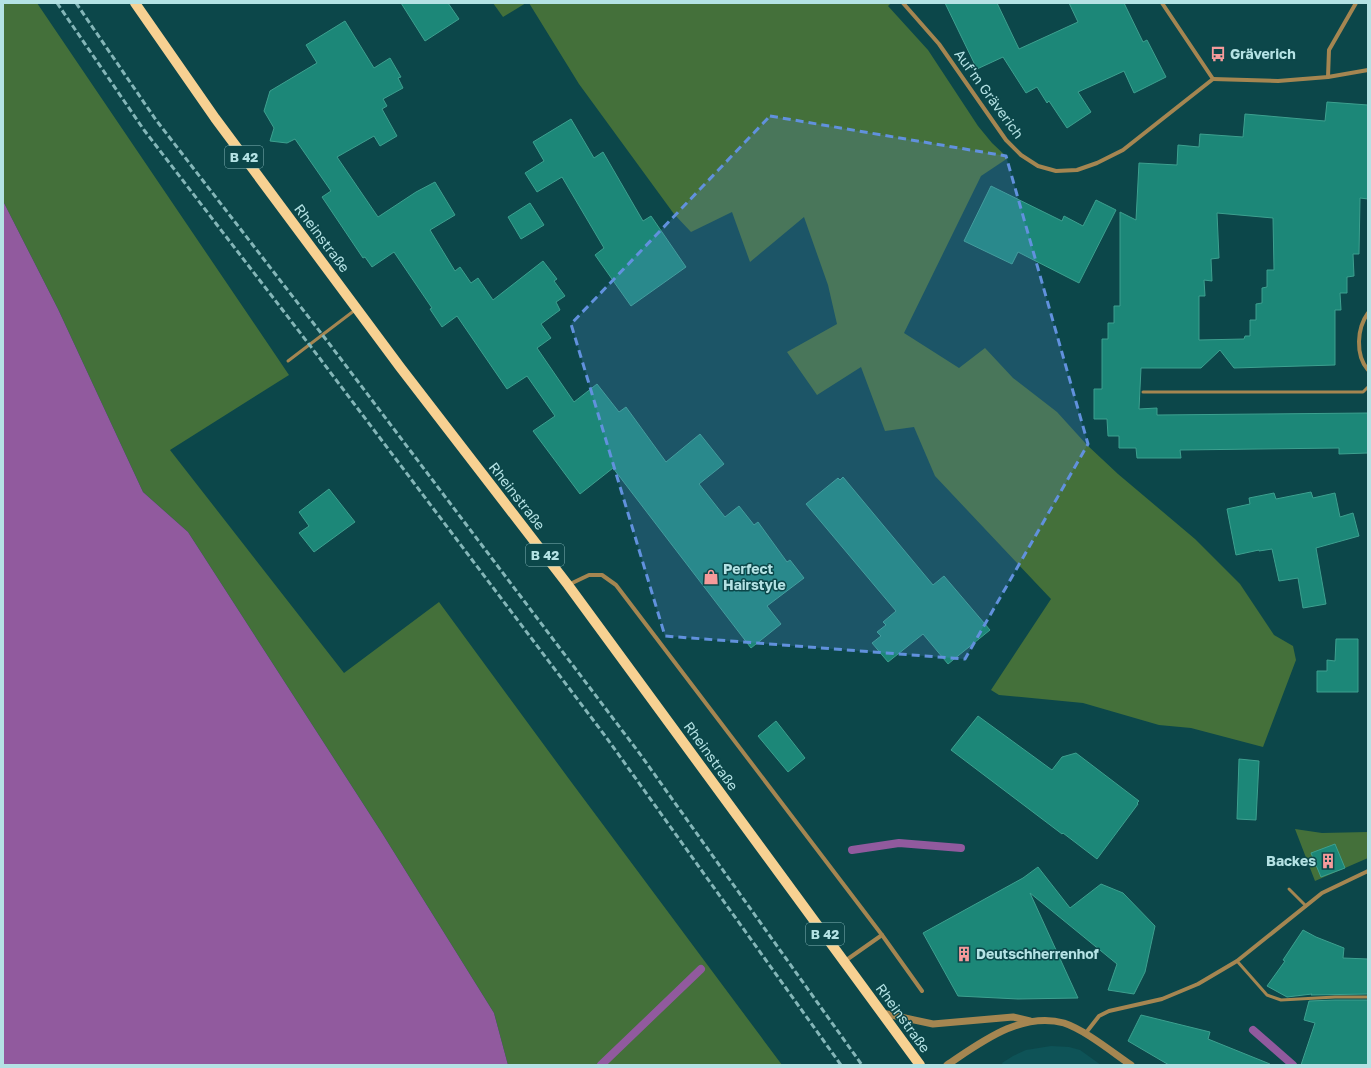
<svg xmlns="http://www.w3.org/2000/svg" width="1371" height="1068" font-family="'Golos Text',sans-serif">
<rect width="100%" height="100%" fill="#0c474a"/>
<!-- built -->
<path fill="#0e5357" d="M 1051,1046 L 1069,1047 L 1080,1050 L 1101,1065 L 1003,1065 L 1002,1063 L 1013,1056 L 1026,1050 Z"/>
<!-- green -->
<g fill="#44703a">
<path d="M 3,3 L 37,3 L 289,375 L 170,450 L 344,673 L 439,602 L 569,779 L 782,1065 L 508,1065 L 494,1013 L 382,833 L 188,532 L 143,492 L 58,309 L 3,201 Z"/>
<path d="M 493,3 L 526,3 L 503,17 Z"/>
<path d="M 529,3 L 891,3 L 888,6 L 928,50 L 978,126 L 992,143 L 1008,158 L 981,176 L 904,333 L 959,368 L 985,348 L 1013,378 L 1057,412 L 1087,445 L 1118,474 L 1195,539 L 1240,584 L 1274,635 L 1293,646 L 1296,660 L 1263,747 L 1191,728 L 1159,725 L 1083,703 L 999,695 L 991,690 L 1051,599 L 935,476 L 914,427 L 885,431 L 861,367 L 817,395 L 787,352 L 837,324 L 828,285 L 804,217 L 750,262 L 732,212 L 691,232 L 674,214 L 579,84 Z"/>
<path d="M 1295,829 L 1322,833 L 1368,832 L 1368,858 L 1315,881 Z"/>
</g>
<!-- water -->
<path fill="#915a9e" d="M 3,201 L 58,309 L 143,492 L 188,532 L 382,833 L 494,1013 L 508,1065 L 3,1065 Z"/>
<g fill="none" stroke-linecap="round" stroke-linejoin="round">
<!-- stream -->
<g stroke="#915a9e" stroke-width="8">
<path d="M 852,850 L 899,843 L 961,848"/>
<path d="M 1253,1030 L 1293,1065"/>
<path d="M 601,1065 L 701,969"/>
</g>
</g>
<!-- building -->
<g fill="#1c8778" stroke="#3da08f" fill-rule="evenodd">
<path d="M 401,3 L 448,3 L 459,19 L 425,41 Z"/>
<path d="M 945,3 L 997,3 L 1019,49 L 1078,22 L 1069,3 L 1124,3 L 1143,42 L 1147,40 L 1166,77 L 1134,93 L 1124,71 L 1078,92 L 1091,112 L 1067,128 L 1049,101 L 1047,103 L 1037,87 L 1026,93 L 1003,57 L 977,69 Z"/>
<path d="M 345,21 L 374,68 L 390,58 L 401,77 L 398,78 L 403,88 L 383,99 L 387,106 L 382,109 L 397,136 L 380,146 L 374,136 L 337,157 L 378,217 L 416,192 L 435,182 L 455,215 L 430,230 L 455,271 L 460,267 L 471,283 L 478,278 L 493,300 L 543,261 L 557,279 L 554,281 L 565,296 L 556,302 L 560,310 L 541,324 L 551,338 L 537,348 L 574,402 L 597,384 L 619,412 L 626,407 L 666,462 L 700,434 L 724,464 L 699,484 L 725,517 L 739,506 L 754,525 L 758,522 L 787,562 L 790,560 L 804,578 L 767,606 L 781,624 L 751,648 L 613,468 L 580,494 L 533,431 L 555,416 L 527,376 L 507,389 L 457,316 L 442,327 L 430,309 L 432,308 L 394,252 L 372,267 L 365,257 L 363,258 L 322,197 L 331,191 L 295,139 L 287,143 L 270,141 L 274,128 L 264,111 L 270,91 L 317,63 L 306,45 Z"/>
<path d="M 1327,102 L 1368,105 L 1368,199 L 1360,198 L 1359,254 L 1353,254 L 1354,276 L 1347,277 L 1347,293 L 1340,293 L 1341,310 L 1335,310 L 1335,365 L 1234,368 L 1220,350 L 1201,368 L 1141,368 L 1139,409 L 1157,408 L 1157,415 L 1368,413 L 1368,453 L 1339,454 L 1339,448 L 1180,450 L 1181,458 L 1137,458 L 1136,448 L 1119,448 L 1119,436 L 1108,436 L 1107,419 L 1094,419 L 1094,389 L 1102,389 L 1102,339 L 1108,339 L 1108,323 L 1114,323 L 1114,306 L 1120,306 L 1120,212 L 1136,220 L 1139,163 L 1177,165 L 1178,145 L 1199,147 L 1200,134 L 1243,137 L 1245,114 L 1325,121 ZM 1217,213 L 1273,218 L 1274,270 L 1267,270 L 1267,287 L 1262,288 L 1262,303 L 1256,304 L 1256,320 L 1250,320 L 1250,336 L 1245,336 L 1244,339 L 1199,340 L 1199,296 L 1205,296 L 1204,280 L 1212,281 L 1211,259 L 1219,258 Z"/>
<path d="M 571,119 L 594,158 L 603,152 L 643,221 L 651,216 L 686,267 L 631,306 L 595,255 L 604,248 L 562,177 L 537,192 L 525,173 L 544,161 L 533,142 Z"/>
<path d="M 991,186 L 1062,221 L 1064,216 L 1083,226 L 1096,200 L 1116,210 L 1079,283 L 1018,252 L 1012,264 L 964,241 Z"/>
<path d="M 530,203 L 544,225 L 521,239 L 508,217 Z"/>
<path d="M 843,477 L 933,585 L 944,576 L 990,630 L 948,664 L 923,634 L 888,662 L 872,643 L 881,636 L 877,632 L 886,625 L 883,622 L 896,611 L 806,504 L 838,478 L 840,480 Z"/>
<path d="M 329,489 L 355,522 L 314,552 L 299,533 L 309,526 L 299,512 Z"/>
<path d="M 1311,492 L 1313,498 L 1335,493 L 1340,517 L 1353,513 L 1359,536 L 1316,548 L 1326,604 L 1303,608 L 1298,578 L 1279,581 L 1272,549 L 1259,551 L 1259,550 L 1236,555 L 1227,509 L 1250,504 L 1249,498 L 1274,493 L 1276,499 Z"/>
<path d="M 1336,639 L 1358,639 L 1358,692 L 1317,692 L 1317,671 L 1327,671 L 1327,660 L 1335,661 Z"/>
<path d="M 978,716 L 1052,770 L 1062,757 L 1076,753 L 1139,801 L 1137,803 L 1138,804 L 1097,859 L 1063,833 L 1062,834 L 951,750 Z"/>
<path d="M 776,721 L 805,758 L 788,772 L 758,736 Z"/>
<path d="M 1239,759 L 1259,761 L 1256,820 L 1237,819 Z"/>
<path d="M 1335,844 L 1345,868 L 1321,877 L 1311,853 Z"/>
<path d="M 1038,867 L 1070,908 L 1101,884 L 1123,893 L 1155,926 L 1145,972 L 1134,994 L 1108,990 L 1117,964 L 1030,893 L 1078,998 L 1018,999 L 958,996 L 923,933 L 1023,878 Z"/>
<path d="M 1303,930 L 1316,937 L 1344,948 L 1343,958 L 1368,959 L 1368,994 L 1311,995 L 1312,994 L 1287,997 L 1267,986 L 1285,961 L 1283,960 Z"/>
<path d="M 1335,1000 L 1368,1000 L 1368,1065 L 1301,1065 L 1315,1023 L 1304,1020 L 1309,1001 Z"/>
<path d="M 1141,1015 L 1210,1032 L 1208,1039 L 1270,1064 L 1270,1065 L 1169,1065 L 1128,1041 Z"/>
</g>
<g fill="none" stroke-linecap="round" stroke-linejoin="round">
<!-- service -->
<g stroke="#a58651" stroke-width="3">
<path d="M 288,361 L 355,310"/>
<path d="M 1143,392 L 1363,392 L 1368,387"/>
<path d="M 1289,889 L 1306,906"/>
<path d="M 1237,961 L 1267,995 L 1281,1000 L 1335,997 L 1368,997"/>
</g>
<!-- minor -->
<g stroke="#a58651" stroke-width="4">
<path d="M 903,3 L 939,44 L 1006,140 L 1021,155 L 1038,166 L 1056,171 L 1077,170 L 1097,163 L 1123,150 L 1213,79"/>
<path d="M 1162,3 L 1213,79"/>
<path d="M 1328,77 L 1368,70"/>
<path d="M 1213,79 L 1278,81 L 1328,77 L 1329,50 L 1356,3"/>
<path d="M 1368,313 C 1357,328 1355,355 1368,370"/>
<path d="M 568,585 L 589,575 L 602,575 L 616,585 L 882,935 L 922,991"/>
<path d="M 845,961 L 882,935"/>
<path d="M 1085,1034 L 1099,1016 L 1109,1011 L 1162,999 L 1198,984 L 1237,961 L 1322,893 L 1368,871"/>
</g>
<!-- tertiary -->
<g stroke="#a58651" stroke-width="7">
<path d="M 882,1013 L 933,1024 L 1013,1017 L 1030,1021"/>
<path d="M 947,1065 C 980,1043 1021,1011 1064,1023 C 1085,1030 1112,1052 1131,1065"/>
</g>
<!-- primary -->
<path stroke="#f7d192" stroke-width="10" d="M 135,3 L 215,118 L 400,367 L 568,585 L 920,1065"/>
<!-- rail -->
<g stroke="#84b6b8" stroke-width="3" stroke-dasharray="6 3" stroke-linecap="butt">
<path d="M 57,3 L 144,130 L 318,356 L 606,737 L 841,1065"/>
<path d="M 76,3 L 156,120 L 331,346 L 640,754 L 862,1065"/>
</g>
</g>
<!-- marked area -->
<path fill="#6191dd" fill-opacity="0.2" stroke="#6191dd" stroke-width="3" stroke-dasharray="8 5" stroke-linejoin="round" d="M 770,116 L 1006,156 L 1088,444 L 965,659 L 665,636 L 571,324 Z"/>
<!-- icons -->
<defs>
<symbol id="bus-bare" viewBox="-9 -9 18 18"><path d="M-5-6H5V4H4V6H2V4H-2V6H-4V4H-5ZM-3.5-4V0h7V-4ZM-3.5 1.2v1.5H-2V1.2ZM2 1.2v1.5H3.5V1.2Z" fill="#f59b9b" stroke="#0c474a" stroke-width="2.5" paint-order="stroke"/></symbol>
<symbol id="shop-bare" viewBox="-9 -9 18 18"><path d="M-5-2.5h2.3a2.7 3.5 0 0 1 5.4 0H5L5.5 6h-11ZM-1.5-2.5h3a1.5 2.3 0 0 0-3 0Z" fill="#f59b9b" stroke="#0c474a" stroke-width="2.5" paint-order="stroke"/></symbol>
<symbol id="building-bare" viewBox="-9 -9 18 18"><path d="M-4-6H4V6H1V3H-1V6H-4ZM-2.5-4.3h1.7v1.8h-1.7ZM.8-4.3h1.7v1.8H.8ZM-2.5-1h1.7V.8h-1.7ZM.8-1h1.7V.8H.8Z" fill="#f59b9b" stroke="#0c474a" stroke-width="2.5" paint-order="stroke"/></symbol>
</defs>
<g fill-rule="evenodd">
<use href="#bus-bare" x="1207" y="43" width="22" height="22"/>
<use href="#shop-bare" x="700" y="566" width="22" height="22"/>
<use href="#building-bare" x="1317" y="850" width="22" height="22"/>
<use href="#building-bare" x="953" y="943" width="22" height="22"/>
</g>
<g text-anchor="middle" stroke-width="3" stroke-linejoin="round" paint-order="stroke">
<!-- shield labels -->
<g fill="#0c474a" stroke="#82b4b6" stroke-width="1">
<rect x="225" y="146" width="38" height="22" rx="3"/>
<rect x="526" y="544" width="38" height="22" rx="3"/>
<rect x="806" y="923" width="38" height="22" rx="3"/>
</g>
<g font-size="13" font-weight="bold" fill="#b4e2e4">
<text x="244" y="162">B 42</text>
<text x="545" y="560">B 42</text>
<text x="825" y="939">B 42</text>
</g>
<!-- poi labels -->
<g font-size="14" font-weight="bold" fill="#b4e2e4" stroke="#0c474a" text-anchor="start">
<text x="1230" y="59">Gräverich</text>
<text x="723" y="574">Perfect<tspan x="723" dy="16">Hairstyle</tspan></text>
<text x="1316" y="866" text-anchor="end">Backes</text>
<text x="976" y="959">Deutschherrenhof</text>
</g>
<!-- street labels -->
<g font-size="14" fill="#b4e2e4" stroke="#0c474a">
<text transform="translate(989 94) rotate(54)" y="5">Auf'm Gräverich</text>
<text transform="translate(322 238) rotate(53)" y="5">Rheinstraße</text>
<text transform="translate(517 496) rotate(52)" y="5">Rheinstraße</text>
<text transform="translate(711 756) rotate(54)" y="5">Rheinstraße</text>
<text transform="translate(903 1018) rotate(54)" y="5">Rheinstraße</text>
</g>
</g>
<!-- border -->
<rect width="1371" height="1068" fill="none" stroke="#b4e2e4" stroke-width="8"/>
</svg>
